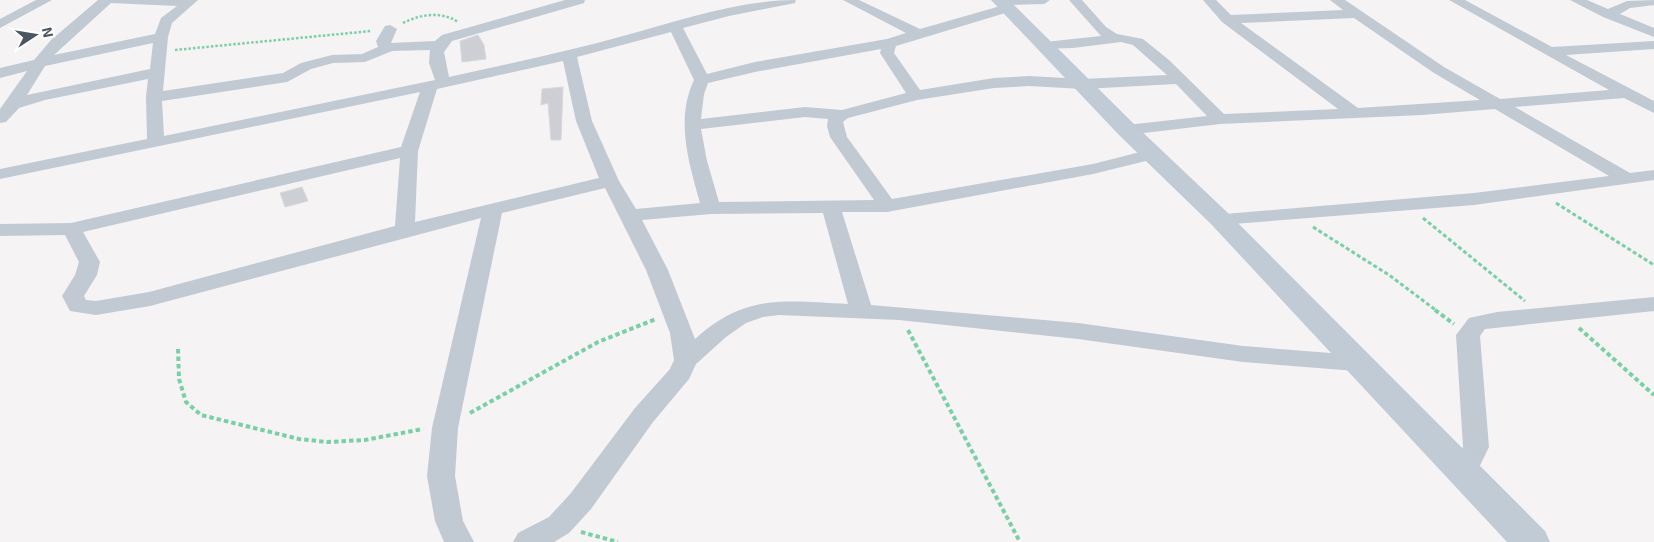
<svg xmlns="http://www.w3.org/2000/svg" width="1654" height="542" font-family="'Exo 2',sans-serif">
<rect width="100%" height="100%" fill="#f5f3f3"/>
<!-- building -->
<g fill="#cdcfd5" stroke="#d7d9de">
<path d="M 478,35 L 484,45 L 486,59 L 462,62 L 460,41 Z"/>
<path d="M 563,87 L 561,140 L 551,140 L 548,103 L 541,105 L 542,89 Z"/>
<path d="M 302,187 L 308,201 L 285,207 L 280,193 Z"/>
</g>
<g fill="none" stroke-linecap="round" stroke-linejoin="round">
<!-- path-far2 -->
<g stroke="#7ad0a6" stroke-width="2.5" stroke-dasharray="2.5 2" stroke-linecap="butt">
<path d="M 403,23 C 421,14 441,11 458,22"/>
<path d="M 175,50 L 371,31"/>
</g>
<!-- path-far1 -->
<g stroke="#7ad0a6" stroke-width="3" stroke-dasharray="4 2.5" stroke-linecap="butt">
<path d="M 1556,203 L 1654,265"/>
<path d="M 1423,218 L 1525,301"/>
<path d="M 1313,227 L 1389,275 L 1437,311"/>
</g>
<!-- path -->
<g stroke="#7ad0a6" stroke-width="4" stroke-dasharray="4.5 3" stroke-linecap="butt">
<path d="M 1435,310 L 1454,324"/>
<path d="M 1579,328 L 1654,395"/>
<path d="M 908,330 L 1020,542"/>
<path d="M 178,349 L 179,379 L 186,402 L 201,415 L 299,439 L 327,442 L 365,440 L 423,429"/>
<path d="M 470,413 L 598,342 L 656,319"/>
<path d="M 581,532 L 618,542"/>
</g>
<!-- street -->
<g fill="#c1cad2" fill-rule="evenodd">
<path d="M 36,0 L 52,0 L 0,28 L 0,19 Z"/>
<path d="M 98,0 L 198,0 L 172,23 L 168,37 L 163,91 L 283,73 L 301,63 L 332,55 L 362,54 L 378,47 L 376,41 L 385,26 L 390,25 L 397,29 L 391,43 L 435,41 L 442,35 L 565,0 L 585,0 L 584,3 L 452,41 L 444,52 L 449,77 C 507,64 565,52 623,36 C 679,21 737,0 796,0 L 795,3 L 729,16 L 683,28 L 707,74 L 755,62 L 887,39 L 906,33 L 843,0 L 859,0 L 920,29 L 1004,5 L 995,4 L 994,0 L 1050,0 L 1044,4 L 1010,5 L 1014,8 L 1012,11 L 896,46 L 894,53 L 920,90 L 994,78 L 1029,76 L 1083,79 L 1167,75 L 1133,45 L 1121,42 L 1073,48 L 1040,49 L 1038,46 L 1040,43 L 1045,42 L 1101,36 L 1069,0 L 1082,0 L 1106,27 L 1117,34 L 1143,39 L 1169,60 L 1224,114 L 1338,109 L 1222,22 L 1203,0 L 1216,0 L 1231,15 L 1343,10 L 1330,0 L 1345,0 L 1444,67 L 1500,99 L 1609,90 L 1449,0 L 1465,0 L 1552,47 L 1654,41 L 1654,49 L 1566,55 L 1654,101 L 1654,113 L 1624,98 L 1515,107 L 1630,173 L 1654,170 L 1654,180 L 1474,205 L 1220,225 L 1213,223 L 1210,219 L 1213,215 L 1474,193 L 1609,176 L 1495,109 L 1422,115 L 1220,124 L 1127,135 L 1121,134 L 1119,130 L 1121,126 L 1127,125 L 1207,116 L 1176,84 L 1083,89 L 1029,86 L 994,88 L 917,100 L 848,118 L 843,122 L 847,137 L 892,199 L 1093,164 L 1152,149 L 1158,150 L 1161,154 L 1158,158 L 1093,174 L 887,212 L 842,212 L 871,305 L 1078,323 L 1243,346 L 1356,355 L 1365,357 L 1368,363 L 1365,369 L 1356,371 L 1243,362 L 1078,339 L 899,320 L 779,315 L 763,317 L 746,323 L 726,337 L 696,364 L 689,379 L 653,422 L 591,509 L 569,533 L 554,542 L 513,542 L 518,533 L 549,517 L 571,493 L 635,408 L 670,369 L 674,360 L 670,333 L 646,270 L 605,188 L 502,213 L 458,428 L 455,476 L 463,521 L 474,542 L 444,542 L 435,521 L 427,476 L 432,428 L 481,218 L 150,306 L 96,315 L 70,311 L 62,296 L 75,275 L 79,262 L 65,235 L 0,236 L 0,224 L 71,223 L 401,147 L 420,92 L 0,179 L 0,169 L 147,139 L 146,97 L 148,79 L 45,100 L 19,108 L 6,122 L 0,123 L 0,109 L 27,71 L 0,78 L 0,68 L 34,60 L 51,40 ZM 111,3 L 177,6 L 161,18 L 155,34 L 54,55 ZM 1354,18 L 1434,73 L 1480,100 L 1358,108 L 1241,23 ZM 671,32 L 694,80 C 675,120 689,163 700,203 L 636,209 L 619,181 L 592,121 L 577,57 ZM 153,43 L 150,69 L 27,95 L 45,66 ZM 881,49 L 880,53 L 906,93 L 842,110 L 805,107 L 701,119 L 704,94 L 708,83 L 755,72 ZM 430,50 L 429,63 L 435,80 L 164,136 L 162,101 L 287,82 L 311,69 L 333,63 L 365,62 L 392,51 ZM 563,61 L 576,121 L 599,178 L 415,222 L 418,151 L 437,89 ZM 805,117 L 828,119 L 827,126 L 830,137 L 874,200 L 719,202 L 707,161 L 701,129 ZM 400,158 L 395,226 L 149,292 L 96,301 L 86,300 L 84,296 L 97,275 L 100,262 L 83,232 ZM 823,213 L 848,304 C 784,301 746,293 695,339 L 668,270 L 642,220 L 711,214 Z"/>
<path d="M 1570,0 L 1587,0 L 1608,9 L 1627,1 L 1654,0 L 1654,5 L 1630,8 L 1620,14 L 1654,28 L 1654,37 L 1603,17 Z"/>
<path d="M 1654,297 L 1654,311 L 1485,329 L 1480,336 L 1489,447 L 1473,480 L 1463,483 L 1453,480 L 1449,472 L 1463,447 L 1456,335 L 1469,318 L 1497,312 Z"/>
</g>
<!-- secondary -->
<path fill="#c1cbd6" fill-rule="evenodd" d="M 991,0 L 1009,0 L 1135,125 L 1229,214 L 1545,531 L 1550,542 L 1507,542 L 1211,224 L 1119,135 Z"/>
</g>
<!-- north arrow -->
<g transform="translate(35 35) rotate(78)" stroke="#ffffff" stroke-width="4" paint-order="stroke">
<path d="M0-4L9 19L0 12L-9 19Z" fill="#4a5661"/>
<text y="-8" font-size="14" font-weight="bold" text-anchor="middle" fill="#4a5661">N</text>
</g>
</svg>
